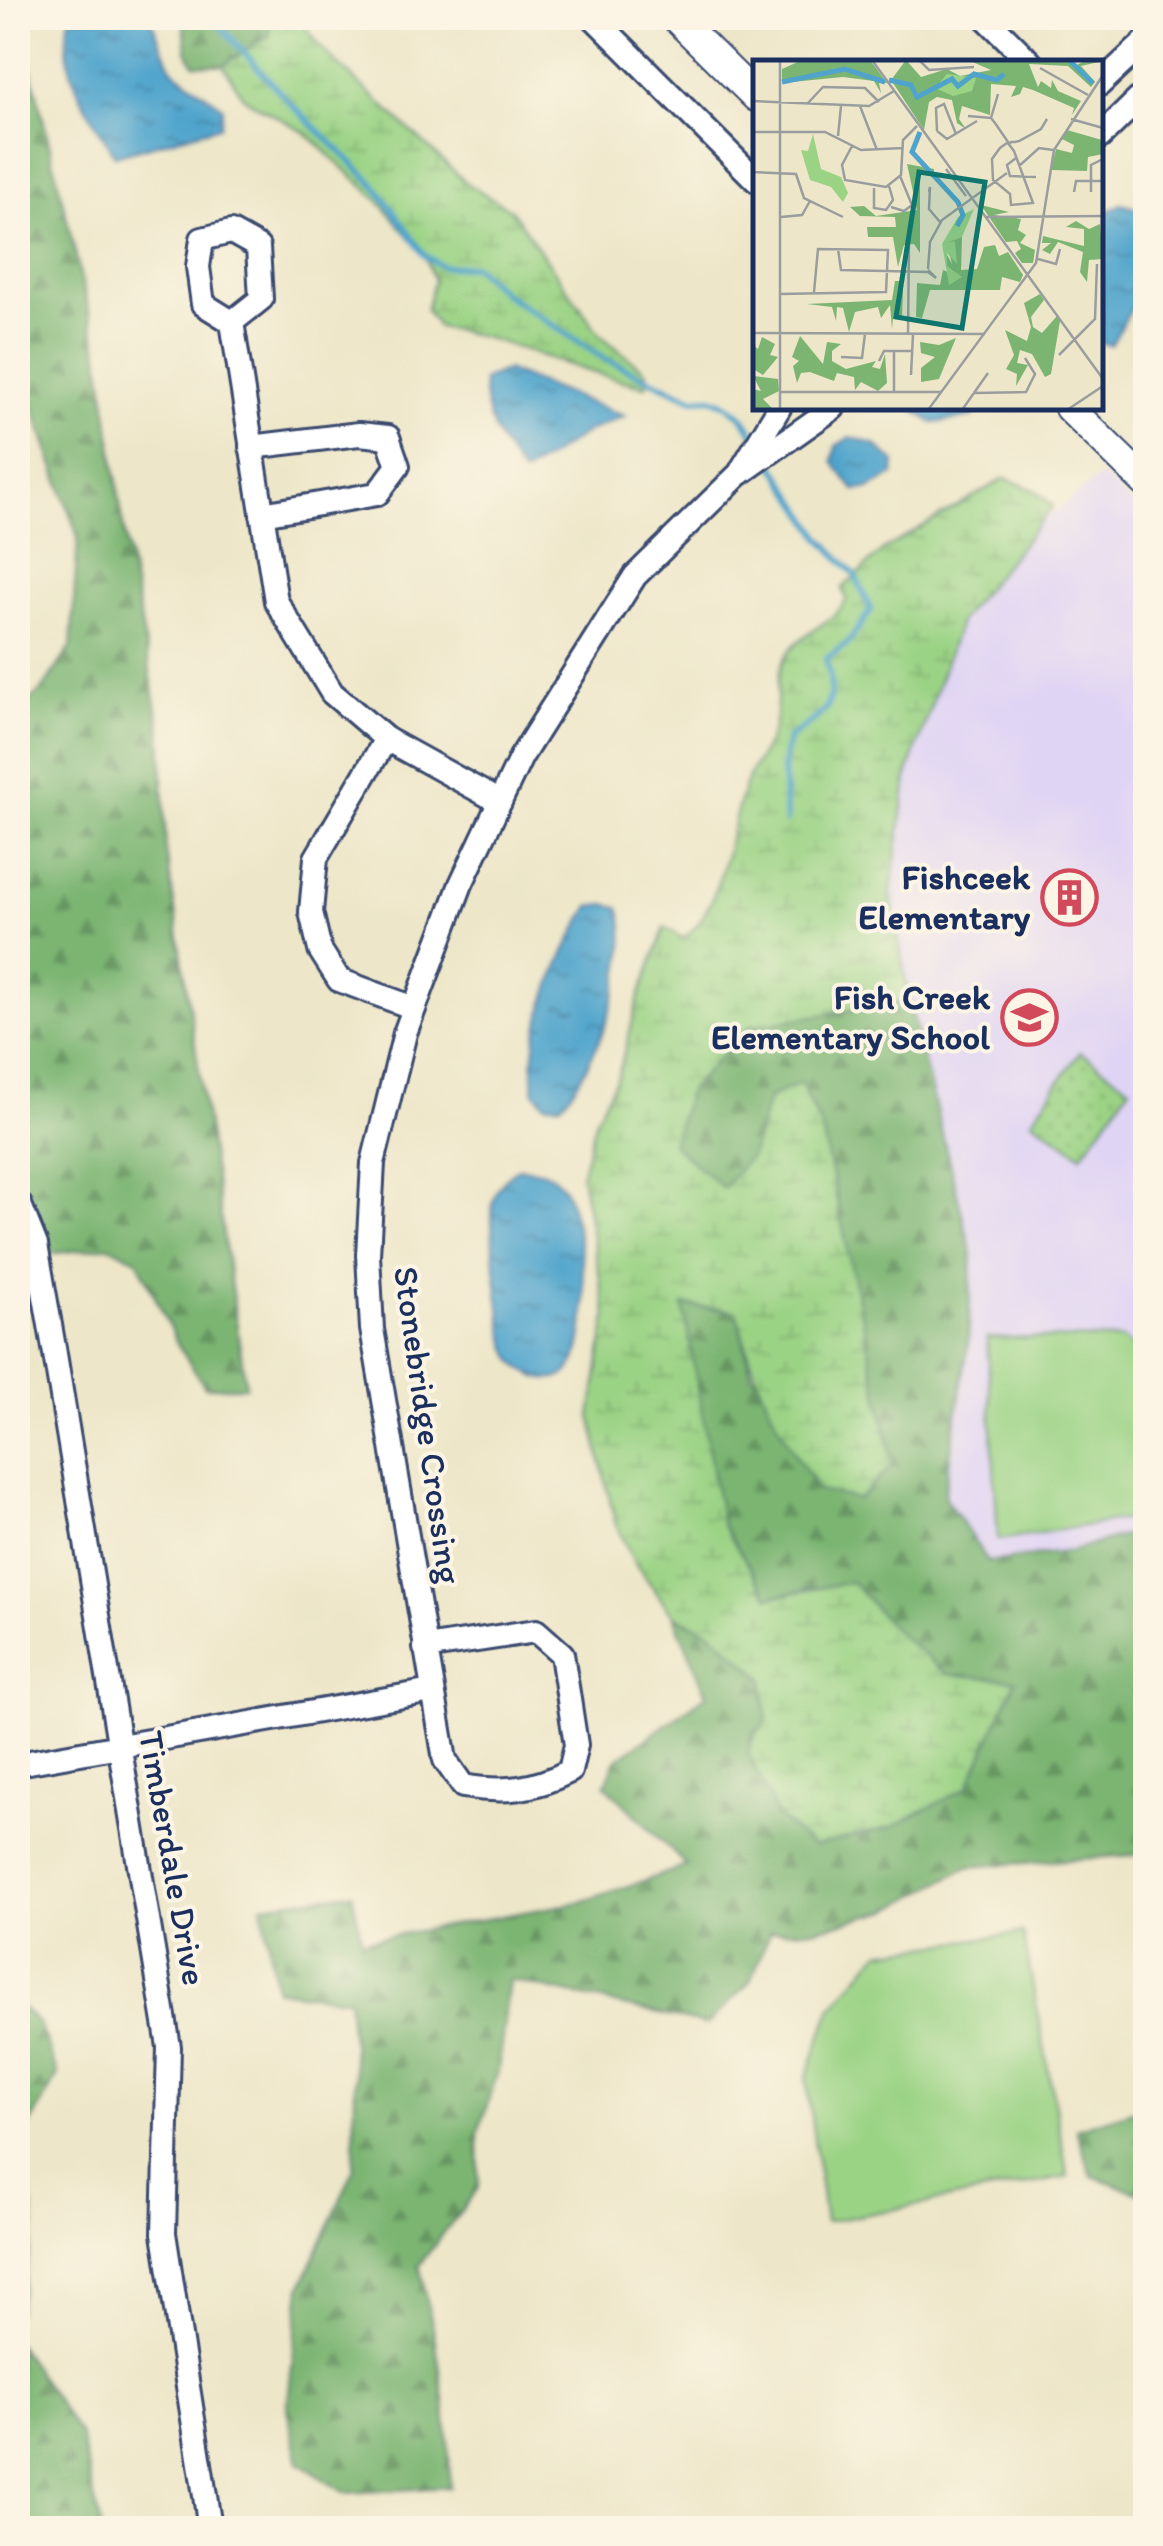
<svg xmlns="http://www.w3.org/2000/svg" width="1163" height="2546" font-family="Itim,sans-serif">
<defs>
<pattern id="grass-dots" width="8" height="8" patternUnits="userSpaceOnUse" patternTransform="scale(2.5)"><rect width="8" height="8" fill="#9bd385"/><path d="M2 2h.1M6 6h.1" fill="none" stroke="#85b575" stroke-width="1.8" stroke-linecap="round"/></pattern>
<pattern id="forest-firs" width="22" height="20" patternUnits="userSpaceOnUse" patternTransform="scale(2.5)"><rect width="22" height="20" fill="#7cb572"/><path d="M5 1l3.5 6h-7zM16 11l3.5 6h-7z" fill="#659461"/></pattern>
<pattern id="wetland-marsh" width="20" height="14" patternUnits="userSpaceOnUse" patternTransform="scale(2.5)"><rect width="20" height="14" fill="#9bd385"/><path d="M1 5h8M5 5V1M11 12h8M15 12V8" fill="none" stroke="#85b575"/></pattern>
<pattern id="water-ripples" width="26" height="14" patternUnits="userSpaceOnUse" patternTransform="scale(2.5)"><rect width="26" height="14" fill="#50a4cc"/><path d="M2 4q2-2 4 0t4 0M15 11q2-2 4 0t4 0" fill="none" stroke="#4286a9"/></pattern>
</defs>
<rect width="100%" height="100%" fill="#fcf5e5"/>
<filter id="ink" filterUnits="userSpaceOnUse"><feTurbulence type="fractalNoise" baseFrequency=".01" numOctaves="2"/><feDisplacementMap in="SourceGraphic" scale="20" xChannelSelector="R" yChannelSelector="G"/><feConvolveMatrix kernelMatrix="1 2 1 2 8 2 1 2 1" color-interpolation-filters="sRGB"/></filter>
<filter id="wash" filterUnits="userSpaceOnUse"><feTurbulence type="fractalNoise" baseFrequency=".0048" numOctaves="4" result="noise"/><feDisplacementMap in="SourceGraphic" scale="40" xChannelSelector="R" yChannelSelector="G"/><feGaussianBlur stdDeviation="2.25" result="paint"/><feColorMatrix in="noise" values="0 0 0 0 0 0 0 0 0 0 0 0 0 0 0 0 0 1.4 0 .05"/><feComposite in="paint" operator="in"/></filter>
<g filter="url(#wash)">
<rect width="100%" height="100%" fill="#ede6c8"/>
<!-- built -->
<path fill="#e0d4f4" d="M 1102,476 L 1146,518 L 1145,1529 L 1072,1551 L 987,1562 L 944,1496 L 968,1345 L 972,1254 L 915,1034 L 891,892 L 908,773 L 960,620 L 1041,522 Z"/>
<!-- grass -->
<path fill="url(#grass-dots)" stroke="#5b8172" stroke-width="2.5" d="M 1080,1052 L 1130,1087 L 1082,1155 L 1032,1120 Z"/>
<!-- forest -->
<g fill="url(#forest-firs)" stroke="#4c7268" stroke-width="2.5">
<path d="M 18,18 L 32,18 L 22,30 L 100,358 L 123,526 L 161,731 L 166,850 L 246,1387 L 205,1387 L 179,1347 L 138,1261 L 110,1246 L 18,1258 L 18,711 L 42,690 L 71,647 L 78,537 L 18,362 Z"/>
<path d="M 183,18 L 269,18 L 271,35 L 223,65 L 194,64 L 187,51 Z"/>
<path d="M 909,1001 L 972,1254 L 968,1345 L 944,1496 L 988,1562 L 1072,1551 L 1145,1529 L 1145,1854 L 968,1867 L 889,1910 L 813,1930 L 770,1931 L 751,1981 L 707,2025 L 509,1980 L 498,2071 L 478,2133 L 479,2187 L 419,2265 C 437,2338 449,2412 450,2487 L 345,2493 L 299,2463 L 287,2409 L 301,2287 L 354,2169 L 355,2076 L 348,1999 L 276,1990 L 262,1905 L 352,1893 L 362,1941 L 581,1902 L 687,1866 L 605,1785 L 616,1760 L 707,1695 L 674,1616 L 710,1631 L 763,1678 L 767,1721 L 754,1735 L 947,1675 L 896,1632 L 852,1582 L 769,1597 L 722,1524 L 682,1305 L 736,1311 L 752,1375 L 893,1465 L 822,1130 L 801,1083 L 768,1099 L 752,1155 L 723,1189 L 672,1144 L 689,1090 L 750,1026 Z"/>
<path d="M 18,2004 L 39,2024 L 58,2075 L 23,2137 L 35,2226 L 18,2312 Z"/>
<path d="M 1145,2107 L 1146,2107 L 1145,2195 L 1092,2176 L 1076,2129 Z"/>
<path d="M 18,2345 L 80,2435 L 101,2528 L 18,2528 Z"/>
</g>
<!-- wetland -->
<g fill="url(#wetland-marsh)" stroke="#5b8172" stroke-width="2.5">
<path d="M 269,18 L 298,18 L 328,55 L 468,184 L 511,210 L 600,335 L 647,372 L 646,386 C 574,372 510,339 438,327 L 426,310 L 434,280 L 425,256 L 378,200 L 306,133 L 244,98 L 223,65 L 270,35 Z"/>
<path d="M 1005,478 L 1034,490 L 1053,506 L 960,620 L 908,773 L 891,892 L 909,1001 L 750,1026 L 689,1090 L 672,1144 L 723,1188 L 752,1154 L 768,1099 L 801,1083 L 822,1130 L 893,1464 L 859,1499 L 819,1491 C 776,1427 756,1386 736,1311 L 683,1305 L 722,1524 L 769,1597 L 852,1582 L 896,1632 L 947,1674 L 1016,1680 L 968,1787 L 890,1828 L 813,1846 L 778,1817 L 748,1753 L 754,1735 L 767,1721 L 763,1678 L 710,1631 L 674,1616 L 634,1562 L 615,1522 L 591,1416 L 607,1316 L 581,1176 L 596,1118 L 618,1075 L 639,998 L 665,927 L 683,938 C 725,910 727,824 748,778 C 755,762 768,747 773,730 C 780,709 774,681 783,662 C 796,632 832,627 847,599 L 842,589 L 883,550 Z"/>
</g>
<!-- pitch -->
<g fill="#9bd385" stroke="#5b8172" stroke-width="2.5">
<path d="M 987,1338 L 1123,1339 L 1145,1357 L 1145,1516 L 998,1540 Z"/>
<path d="M 1023,1933 L 1068,2177 L 825,2222 L 806,2079 L 831,2009 L 879,1952 Z"/>
</g>
<!-- water -->
<g fill="url(#water-ripples)" stroke="#366a95" stroke-width="2.5">
<path d="M 70,18 L 150,18 L 172,69 L 223,107 L 220,126 L 115,156 C 90,113 56,69 70,18 Z"/>
<path d="M 1121,204 L 1139,209 L 1145,218 L 1145,285 L 1111,345 L 1101,343 L 1101,216 Z"/>
<path d="M 506,370 L 624,416 L 589,431 L 523,474 C 499,443 484,420 483,380 Z"/>
<path d="M 912,408 L 974,408 L 973,417 L 933,423 Z"/>
<path d="M 850,437 L 874,444 L 895,462 L 894,475 L 869,489 L 854,490 L 833,462 L 836,446 Z"/>
<path d="M 605,904 L 619,907 C 637,957 597,1067 561,1104 L 545,1104 L 534,1091 C 527,1028 558,958 590,906 Z"/>
<path d="M 519,1168 C 536,1170 548,1170 560,1183 C 583,1210 600,1360 561,1377 C 543,1385 518,1371 510,1354 C 500,1332 489,1227 493,1203 C 496,1186 506,1176 519,1168 Z"/>
</g>
<g fill="none" stroke-linecap="round" stroke-linejoin="round">
<!-- stream -->
<g stroke="#50a4cc" stroke-width="6">
<path d="M 213,18 L 290,103 L 374,184 L 425,256 L 443,267 L 474,266 L 505,294 L 605,359 L 694,399 L 712,398 L 724,403 L 742,416 L 755,436"/>
<path d="M 770,459 L 821,538 L 855,575 L 871,610 L 848,643 L 826,659 C 839,708 826,712 788,738 L 783,765 L 786,821"/>
</g>
</g>
</g>
<g filter="url(#ink)">
<g fill="none" stroke-linecap="round" stroke-linejoin="round">
<defs>
<g id="minor">
<path d="M 594,18 L 756,180"/>
<path d="M 986,18 L 1030,62"/>
<path d="M 1100,84 L 1146,41"/>
<path d="M 1100,137 L 1146,92"/>
<path d="M 232,322 L 203,304 L 198,267 L 202,239 L 231,232 L 258,247 L 261,299 L 232,322 L 276,601 L 332,693 L 386,739 L 500,802"/>
<path d="M 251,447 L 359,434 L 388,437 L 398,466 L 377,494 L 262,514"/>
<path d="M 742,469 L 779,408"/>
<path d="M 386,739 L 316,858 L 311,912 L 320,950 L 339,980 L 414,1008"/>
<path d="M 20,1205 L 36,1245 L 54,1348 L 169,2047 L 164,2233 L 210,2528"/>
<path d="M 425,1648 L 536,1631 L 562,1654 L 576,1745 L 570,1771 C 533,1790 504,1793 463,1786 L 445,1760 L 372,1329 L 368,1255 L 373,1163 L 405,1033 L 461,884 L 521,757 L 635,576 L 738,475 L 833,408"/>
<path d="M 18,1764 L 432,1691"/>
</g>
<g id="major">
<path d="M 676,18 L 756,97"/>
<path d="M 1069,408 L 1146,483"/>
</g>
</defs>
<!-- minor casing -->
<use href="#minor" stroke="#3a4a6e" stroke-width="28"/>
<!-- major casing -->
<use href="#major" stroke="#3a4a6e" stroke-width="32"/>
<!-- minor -->
<use href="#minor" stroke="#fff" stroke-width="22"/>
<!-- major -->
<use href="#major" stroke="#fff" stroke-width="28"/>
</g>
</g>
<!-- icons -->
<defs>
<symbol id="building-ring" viewBox="-11 -11 22 22"><circle r="9.5" fill="#fcf5e5" stroke="#d1495b" stroke-width="1.5"/><path d="M-4-6H4V6H1V3H-1V6H-4ZM-2.5-4.3h1.7v1.8h-1.7ZM.8-4.3h1.7v1.8H.8ZM-2.5-1h1.7V.8h-1.7ZM.8-1h1.7V.8H.8Z" fill="#d1495b"/></symbol>
<symbol id="school-ring" viewBox="-11 -11 22 22"><circle r="9.5" fill="#fcf5e5" stroke="#d1495b" stroke-width="1.5"/><path d="M0-5L7-2L0 1L-7-2ZM-4 1L0 2.5L4 1V4Q0 6-4 4Z" fill="#d1495b"/></symbol>
</defs>
<g fill-rule="evenodd">
<use href="#building-ring" x="1038" y="866" width="63" height="63"/>
<use href="#school-ring" x="998" y="986" width="63" height="63"/>
</g>
<g text-anchor="middle" stroke-width="8" stroke-linejoin="round" paint-order="stroke">
<!-- poi labels -->
<g font-size="35" font-weight="bold" fill="#1b2f5e" stroke="#fcf5e5" text-anchor="end">
<text x="1030" y="889">Fishceek<tspan x="1030" dy="40">Elementary</tspan></text>
<text x="990" y="1009">Fish Creek<tspan x="990" dy="40">Elementary School</tspan></text>
</g>
<!-- street labels -->
<g font-size="35" fill="#1b2f5e" stroke="#fcf5e5">
<text transform="translate(428 1425) rotate(82)" y="12">Stonebridge Crossing</text>
<text transform="translate(173 1858) rotate(80)" y="12">Timberdale Drive</text>
</g>
</g>
<!-- overview -->
<g transform="translate(753 60)">
<rect width="350" height="350" fill="#ede6c8"/>
<path d="M 49,0 L 117,0 L 134,23 L 126,23 L 128,33 L 121,21 L 90,17 L 29,23 L 29,9 ZM 153,0 L 168,17 L 194,9 L 207,16 L 238,10 L 215,0 L 312,0 L 324,5 L 333,0 L 350,0 L 350,1 L 328,6 L 342,22 L 338,27 L 315,6 L 276,4 L 285,27 L 288,21 L 298,28 L 299,20 L 305,31 L 328,41 L 319,55 L 321,48 L 280,30 L 270,27 L 267,34 L 258,37 L 263,26 L 238,24 L 237,55 L 209,46 L 206,59 L 213,69 L 204,63 L 199,40 L 184,37 L 176,42 L 171,70 L 138,20 ZM 314,70 L 349,80 L 350,94 L 335,97 L 334,111 L 298,110 L 303,89 L 319,93 L 321,85 L 309,79 ZM 154,104 L 181,109 L 181,116 L 173,109 L 167,114 L 167,193 L 161,184 L 151,185 L 145,207 L 140,177 L 115,177 L 114,167 L 143,167 L 142,157 L 107,156 L 97,147 L 111,146 L 123,156 L 164,150 ZM 228,145 L 256,152 L 241,155 L 268,159 L 265,170 L 273,175 L 267,183 L 282,190 L 280,203 L 269,203 L 262,193 L 268,189 L 264,181 L 253,182 ZM 323,161 L 336,169 L 347,164 L 350,199 L 336,200 L 334,222 L 327,212 L 330,192 L 305,182 L 297,194 L 289,190 L 298,183 L 289,183 L 290,176 L 331,186 L 331,169 L 313,167 ZM 200,177 L 209,177 L 208,210 L 224,209 L 231,187 L 242,185 L 246,196 L 255,192 L 270,215 L 267,222 L 249,217 L 247,230 L 177,230 L 169,258 L 163,257 L 164,223 L 187,225 L 190,210 L 205,216 L 193,205 L 193,193 L 199,204 L 194,183 ZM 142,221 L 150,221 L 150,231 L 149,257 L 140,258 L 139,269 L 137,245 L 128,258 L 125,247 L 102,252 L 96,272 L 90,248 L 84,247 L 83,261 L 79,247 L 54,244 L 139,240 ZM 287,234 L 291,240 L 278,257 L 280,267 L 289,273 L 304,256 L 307,261 L 298,314 L 292,317 L 279,294 L 267,290 L 264,303 L 275,305 L 263,326 L 264,314 L 253,309 L 261,295 L 252,270 L 274,281 L 278,267 L 271,243 ZM 47,276 L 70,304 L 74,282 L 88,284 L 79,291 L 79,301 L 93,309 L 123,301 L 119,307 L 127,309 L 132,294 L 134,323 L 125,331 L 108,322 L 102,330 L 101,317 L 84,313 L 81,321 L 57,312 L 48,313 L 44,323 L 40,306 L 46,301 L 39,297 ZM 9,277 L 22,284 L 17,295 L 25,297 L 10,315 L 0,309 L 0,285 L 5,289 ZM 203,278 L 186,319 L 168,322 L 168,308 L 182,297 L 168,293 L 167,282 L 186,285 ZM 0,316 L 25,319 L 26,331 L 10,339 L 19,348 L 0,350 L 0,329 L 8,331 Z" fill="#7cb572"/>
<path d="M 194,14 L 223,18 L 219,31 L 200,36 L 182,28 ZM 60,74 L 68,109 L 88,117 L 95,133 L 90,142 L 78,127 L 57,120 L 48,90 L 55,91 ZM 221,149 L 209,177 L 194,183 L 202,181 L 204,204 L 194,193 L 194,206 L 209,217 L 196,225 L 189,184 L 205,157 Z" fill="#9bd385"/>
<path fill="none" stroke="#50a4cc" stroke-width="5" d="M 316,0 L 340,23M 136,20 L 158,25 L 164,37 L 199,19 L 205,26 L 221,14 L 244,20 L 251,14M 29,22 L 92,9 L 132,22M 167,72 L 159,92 L 205,142 L 210,155 L 204,166"/>
<path fill="none" stroke="#999d9e" stroke-width="2.5" d="M 27,0 L 27,350M 119,0 L 350,319M 166,0 L 176,10 L 221,7M 287,8 L 335,35M 0,41 L 116,46 L 141,31M 55,43 L 70,27 L 112,28 L 126,42M 107,46 L 124,90M 215,56 L 238,58 L 245,34M 238,58 L 242,63 L 255,82 L 255,83 L 261,91 L 280,143 L 258,145 L 257,134 L 240,120 L 239,99 L 247,88 L 254,83 L 257,83 L 258,82 L 262,82 L 266,81 L 288,69 L 294,59M 318,59 L 350,68M 184,71 L 183,48 L 191,44 L 203,74M 184,71 L 194,79 L 224,61M 0,72 L 72,72 L 108,90 L 150,88M 85,76 L 88,46M 99,86 L 89,105 L 92,120 L 133,127 L 148,115 L 150,80 L 164,66M 263,98 L 254,105 L 257,116 L 283,117M 266,106 L 286,88 L 300,90M 193,109 L 213,136M 0,112 L 43,114 L 51,138 L 90,157M 121,128 L 121,148 L 133,150 L 140,140 L 136,126M 176,132 L 177,127 L 176,149 L 187,162M 321,132 L 323,121 L 350,121M 338,132 L 338,105 L 350,99M 138,147 L 151,151 L 159,145 L 147,116M 28,157 L 49,155 L 57,141M 232,157 L 350,156M 85,189 L 88,210 L 175,212 L 183,218 L 175,210M 285,199 L 303,204 L 307,189M 175,209 L 177,182 L 189,160 L 254,113M 27,234 L 133,232 L 135,190 L 65,189 L 61,232M 0,273 L 232,274M 155,274 L 156,181M 141,291 L 141,332M 306,295 L 342,259 L 344,204M 88,297 L 109,298 L 112,274M 126,301 L 131,291 L 160,291M 158,315 L 160,274M 27,332 L 188,332M 220,333 L 273,332 L 282,314 L 272,298M 175,350 L 283,203 L 301,90 L 350,15M 209,350 L 235,313M 314,350 L 350,326"/>
<path fill="#0f766e" fill-opacity="0.15" stroke="#0f766e" stroke-width="5" d="M 166,112 L 232,122 L 209,268 L 143,257 Z"/>
<rect width="350" height="350" fill="none" stroke="#1b2f5e" stroke-width="5"/>
</g>
<!-- margin -->
<rect width="1163" height="2546" fill="none" stroke="#fcf5e5" stroke-width="60"/>
</svg>
